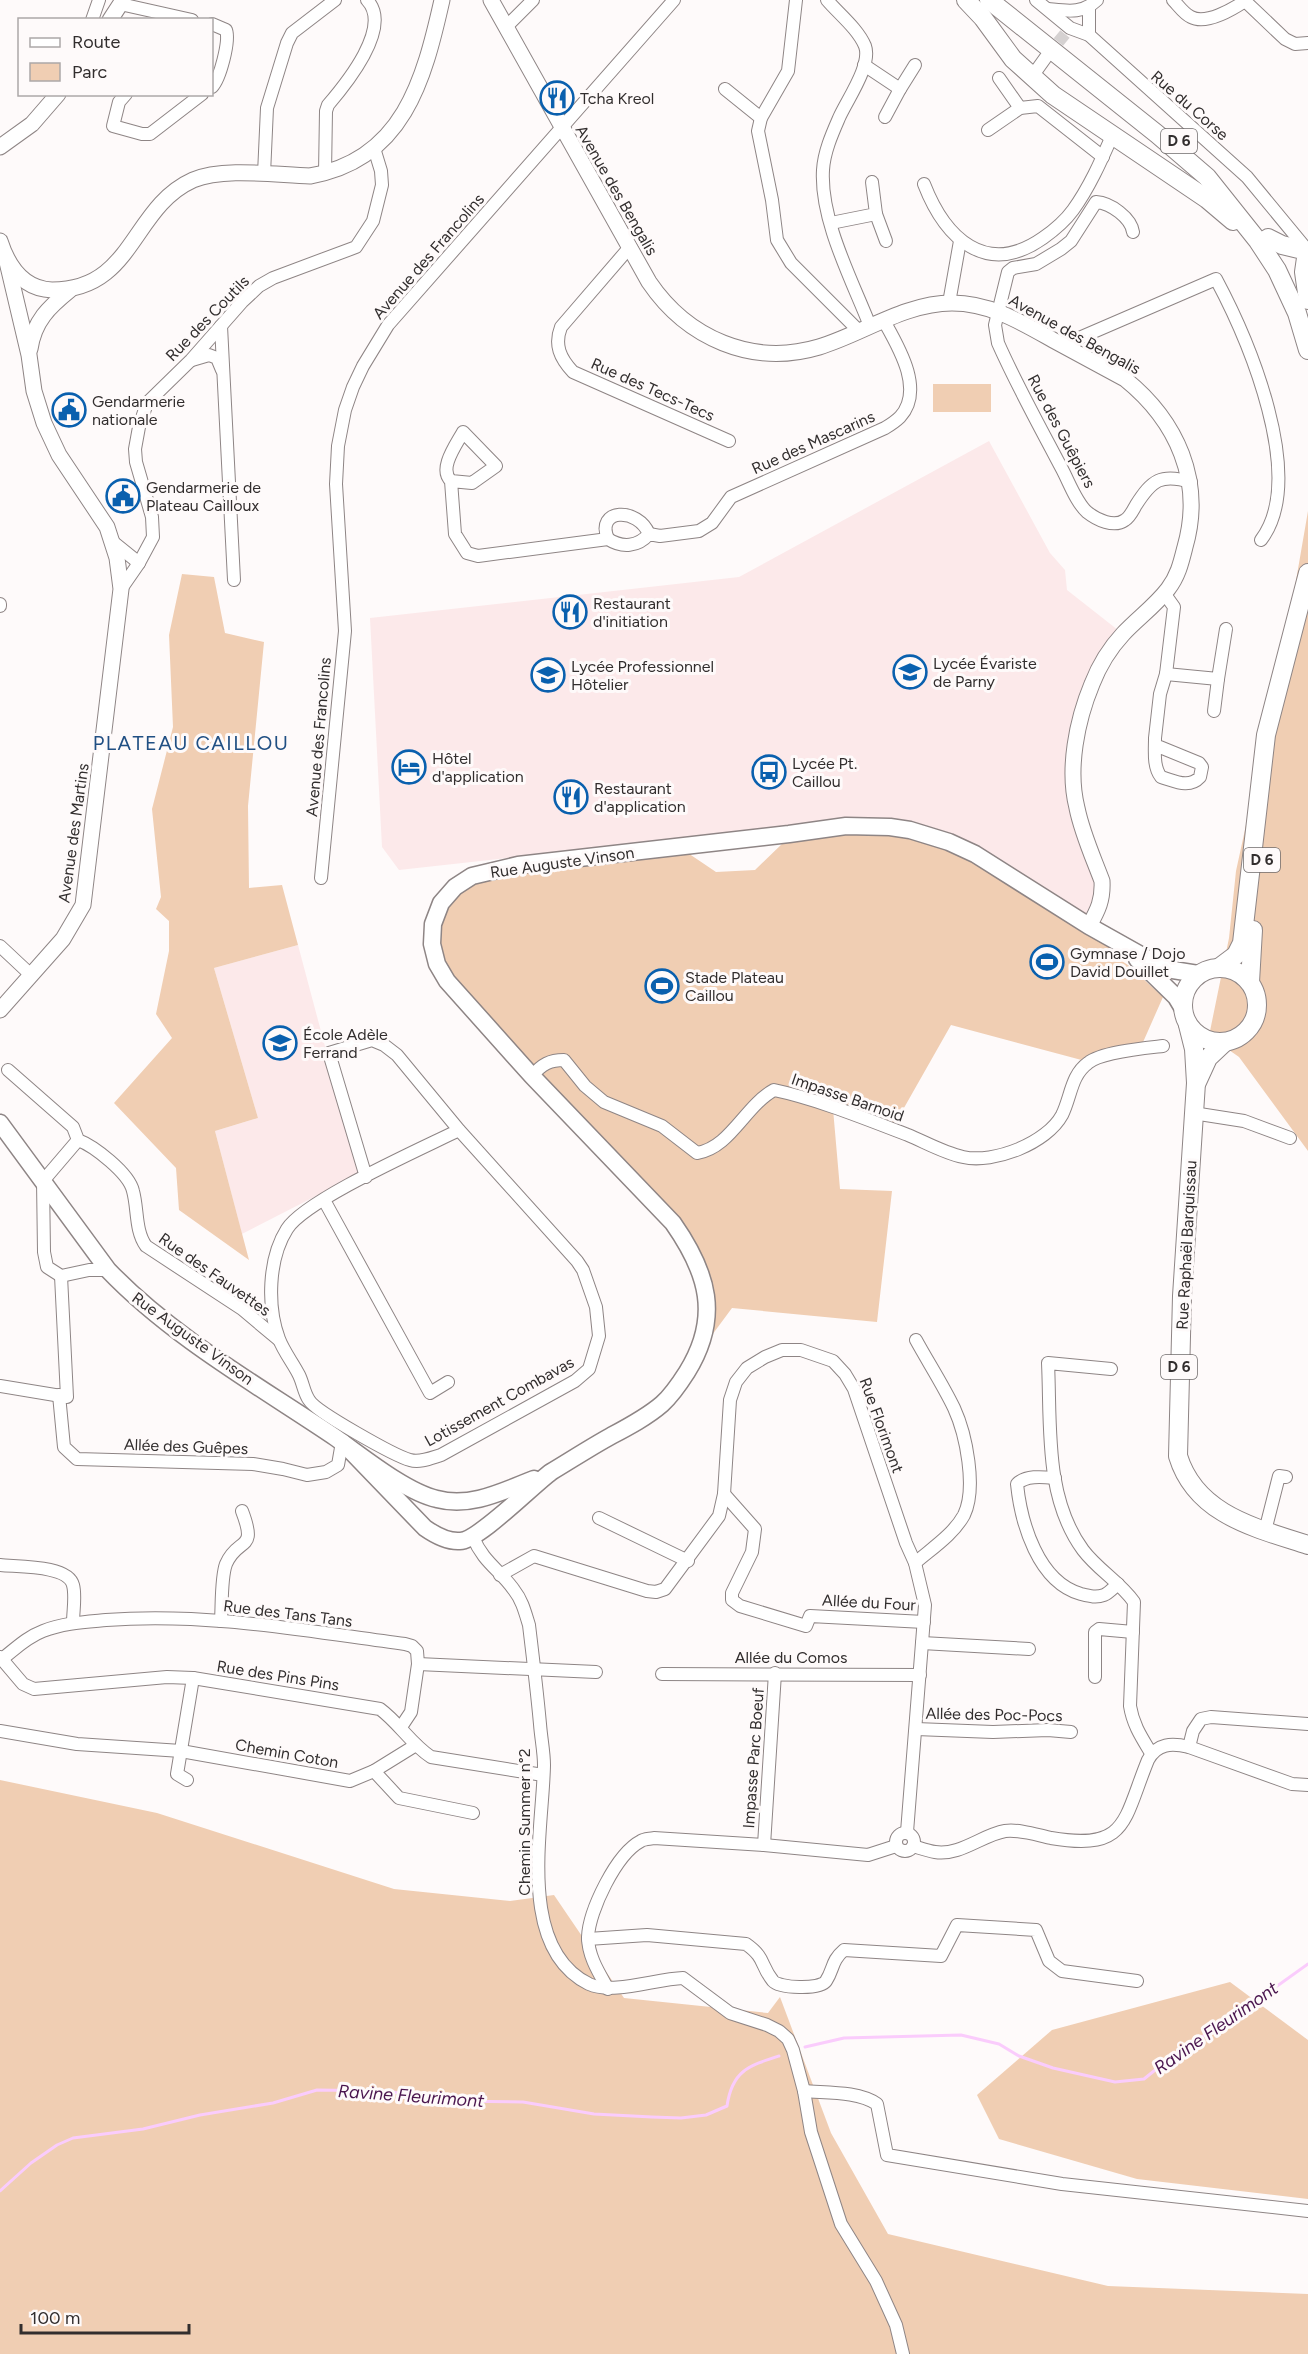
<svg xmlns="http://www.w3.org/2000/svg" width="1308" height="2354" font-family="Figtree,sans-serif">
<rect width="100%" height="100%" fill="#fefafa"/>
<!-- built -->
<g fill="#fce9ea">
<path d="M 989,441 L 1050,553 L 1065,570 L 1067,590 L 1123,634 L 1092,684 L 1074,792 L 1102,881 L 1089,926 L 927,834 L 517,857 L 399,870 L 382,847 L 370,618 L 739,577 Z"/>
<path d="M 298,945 L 359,1174 L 242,1234 L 215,1131 L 258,1118 L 214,968 Z"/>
</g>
<!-- green -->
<g fill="#f0ceb3">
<rect x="933" y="384" width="58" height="28"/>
<path d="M 1308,511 L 1308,1151 L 1239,1057 L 1209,1036 L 1229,938 L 1236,871 L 1284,650 Z"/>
<path d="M 182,574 L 214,577 L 225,633 L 264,642 L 248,806 L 249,888 L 282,885 L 298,945 L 214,968 L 258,1118 L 215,1131 L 249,1260 L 179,1210 L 176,1168 L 114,1103 L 172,1038 L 156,1014 L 169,951 L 169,921 L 156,909 L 161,897 L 152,809 L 173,727 L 169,635 Z"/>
<path d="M 789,834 L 927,834 L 1121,944 L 1114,956 L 1128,965 L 1163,997 L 1140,1049 L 1089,1062 L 951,1025 L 892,1129 L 833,1109 L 840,1189 L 892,1191 L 877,1322 L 732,1308 L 698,1354 L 705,1334 L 691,1250 L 437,964 L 441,903 L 472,876 L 679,847 L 716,872 L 755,870 L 784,842 Z"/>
<path d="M 0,1780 L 157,1813 L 394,1889 L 510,1901 L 554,1895 L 624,1998 L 768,2013 L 780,1997 L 831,2133 L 888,2234 L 1108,2286 L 1308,2294 L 1308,2354 L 0,2354 Z"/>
<path d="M 1230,1982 L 1308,2040 L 1308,2199 L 1137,2179 L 999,2139 L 977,2095 L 1052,2030 Z"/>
</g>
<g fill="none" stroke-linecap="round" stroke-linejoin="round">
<!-- stream -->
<g stroke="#faccfc" stroke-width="3">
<path d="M 805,2047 L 844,2038 L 961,2035 L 999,2044 L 1019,2056 L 1053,2068 L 1115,2082 L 1144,2079 L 1175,2054 L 1238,2014 L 1308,1964"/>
<path d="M 0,2191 L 31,2163 L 57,2145 L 73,2138 L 143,2129 L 200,2115 L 273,2103 L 317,2090 L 387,2091 L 445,2101 L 523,2102 L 594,2114 L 652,2117 L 681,2118 L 706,2115 L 727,2106 C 732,2071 748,2066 779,2056"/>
</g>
<!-- minor-tunnel -->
<path stroke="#d5d1d1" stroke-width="12" stroke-dasharray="12 6" stroke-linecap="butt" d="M 1047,56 L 1065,34"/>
<defs>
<g id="minor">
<path d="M 796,0 L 788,71 L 761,118 L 758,131 L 772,200 L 777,240 L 791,263 L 859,331"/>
<path d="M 827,0 C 839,14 858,29 865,46 C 872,65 847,100 839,118 C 832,134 824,152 823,170 C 820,220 852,280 870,326"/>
<path d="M 1036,0 L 1070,28 L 1089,35 L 1247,177 L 1308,251"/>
<path d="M 1173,0 C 1178,5 1184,14 1191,17 C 1206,25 1233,9 1245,1 L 1285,39 L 1295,44 L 1308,43"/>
<path d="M 120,4 L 192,20"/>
<path d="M 1048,9 C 1068,11 1082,14 1097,0"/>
<path d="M 92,20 L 99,0"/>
<path d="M 212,24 L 226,30 C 230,41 220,79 212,87"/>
<path d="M 506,27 L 533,0"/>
<path d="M 1089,35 L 1089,8"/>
<path d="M 864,65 L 900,89 L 915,65"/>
<path d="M 999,78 L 1020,108"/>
<path d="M 1031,78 L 1046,57"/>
<path d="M 725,89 L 761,118"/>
<path d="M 126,94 L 119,102 L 113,126 L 142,134 L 150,134 L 202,94"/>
<path d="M 885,117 L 900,89"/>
<path d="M 988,130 L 1020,108 L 1038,106 L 1103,157"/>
<path d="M 325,173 L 326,111 L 328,105 C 346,84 393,27 367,0"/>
<path d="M 264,174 L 267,108 L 287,43 L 292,33 L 335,0"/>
<path d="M 924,184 C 945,238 986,278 1043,238 C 1053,231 1065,221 1073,210 C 1089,188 1101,161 1112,136"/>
<path d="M 876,214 L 886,241"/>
<path d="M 831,223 L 876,214 L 872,182"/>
<path d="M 1133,232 C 1131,218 1111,203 1096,202 L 1071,241 L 1061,249 L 1036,264 L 1013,268 L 1008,272 L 995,325 L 998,343 C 1017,386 1040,427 1062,469 C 1069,482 1076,502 1087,512 C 1097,520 1114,528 1125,520 C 1130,517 1133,510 1136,505 C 1152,480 1161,473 1191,482"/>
<path d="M 629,248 L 561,327 C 554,345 560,358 573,372 L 729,441"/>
<path d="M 949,303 L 960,241"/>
<path d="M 221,326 L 234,580"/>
<path d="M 1063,345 L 1216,279 C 1248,339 1308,478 1261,540"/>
<path d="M 192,360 L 209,355 L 217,358 L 222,370"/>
<path d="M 451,481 L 472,483 L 496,466 L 463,432 C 456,445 438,469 451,481 L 455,534 L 467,553 L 478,556 L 608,539 C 622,548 638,547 649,534 L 660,536 L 699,531 L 712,523 L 731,497 L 885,428 C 890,425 896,421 900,417 C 925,390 898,346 884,321"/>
<path d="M 608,539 C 595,508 638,507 649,534"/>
<path d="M 113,542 L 139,563"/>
<path d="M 121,589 L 139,563 L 153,537 L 152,517 L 136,462 L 135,449 L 139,427 L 147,403 L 191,360 L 242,302 L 259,286 L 273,278 L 356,247 L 373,221 L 382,185 L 381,171 L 374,148"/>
<path d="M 0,604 L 0,606"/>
<path d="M 1166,674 L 1218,679 L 1226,629"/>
<path d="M 1214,711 L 1218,679"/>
<path d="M 1155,745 L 1199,763 L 1202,767 L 1200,777 C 1189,789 1175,781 1161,777 C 1153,767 1155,751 1155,738 L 1160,694 L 1166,674 L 1174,607 L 1164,593"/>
<path d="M 321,878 L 345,631 L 336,484 L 338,446 L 345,410 L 353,387 L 363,366 L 388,325 L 674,0"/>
<path d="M 0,946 L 31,975"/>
<path d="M 8,1070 L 73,1127 L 78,1140 C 94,1146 129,1173 133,1191 C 138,1209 135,1231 146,1246 L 242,1309 L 279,1340"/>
<path d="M 532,1076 C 542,1064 550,1060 564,1060 L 585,1086 L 604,1102 L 662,1126 L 697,1153 C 730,1148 745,1106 774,1090 C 817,1099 866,1119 908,1135 C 925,1142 944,1153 963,1157 C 994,1164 1047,1143 1062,1115 C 1071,1097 1071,1075 1088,1063 C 1101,1052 1146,1048 1163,1046"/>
<path d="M 1193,1113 L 1244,1121 L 1290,1138"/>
<path d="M 78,1140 L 43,1181 L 44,1252 L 47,1267 L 61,1276 L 89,1270 L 108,1270"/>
<path d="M 366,1177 L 329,1053 L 372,1040 L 384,1045 L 397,1055 L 459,1130 L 577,1261 L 583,1270 L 596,1307 L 599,1336 L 589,1369 L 575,1381 L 441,1455 C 431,1458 420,1463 410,1460 C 395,1456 316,1412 309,1400 C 304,1393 303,1383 299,1375 C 293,1363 284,1352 279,1339 C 267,1307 268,1259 287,1229 C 305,1200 423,1148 459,1130"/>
<path d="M 324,1200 L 430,1393 L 448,1382"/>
<path d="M 1111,1369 L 1048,1363 C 1051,1424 1044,1497 1083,1550 C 1098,1570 1120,1582 1134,1602 L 1130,1706 C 1133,1725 1142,1738 1151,1753"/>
<path d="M 0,1386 L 67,1397 L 61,1276"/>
<path d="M 59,1395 L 64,1447 L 77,1459 L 253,1464 L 283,1469 L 307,1475 L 326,1472 L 338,1465 L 342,1442"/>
<path d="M 1055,1478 C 1043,1477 1026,1475 1017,1484 C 1021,1523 1038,1582 1081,1594 C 1089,1596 1096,1598 1104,1595 C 1109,1593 1114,1587 1118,1584"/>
<path d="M 724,1494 L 755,1529 L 752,1552 L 732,1593 L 732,1600 L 740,1606 L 806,1626 L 810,1616 L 924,1622"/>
<path d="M 599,1518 L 688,1561"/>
<path d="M 1265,1531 L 1279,1476 L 1286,1477"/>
<path d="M 473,1537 C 483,1562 500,1570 514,1590 C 522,1600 525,1612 529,1625 C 533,1658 537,1691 540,1724 C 541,1738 544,1752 544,1765 C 543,1829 516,1948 589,1984 C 613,1995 655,1979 683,1978 L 730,2013 L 767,2025 L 779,2031 L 788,2039 L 793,2050 L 804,2091 L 811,2132 L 841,2224 L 876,2281 L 896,2325 L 903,2354"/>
<path d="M 915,1563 C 931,1549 953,1535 964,1515 C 977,1488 966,1434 954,1408 C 943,1385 928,1362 916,1340"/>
<path d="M 0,1565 C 18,1567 68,1565 73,1585 C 76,1596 73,1611 73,1623"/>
<path d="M 500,1575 L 534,1556 L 647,1591 L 656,1592 L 665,1589 L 719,1516 L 724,1494 L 730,1400 L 736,1382 L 747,1368 L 765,1357 L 782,1350 L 801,1350 L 833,1361 L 845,1374 L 854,1389 L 906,1543 L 915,1563 L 925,1605 L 907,1832"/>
<path d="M 221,1621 C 222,1605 221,1577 226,1564 C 238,1536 258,1553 242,1511"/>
<path d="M 922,1643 L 1029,1649"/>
<path d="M 0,1657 L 23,1684 L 34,1689 L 167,1677 L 193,1678 L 380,1709 C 399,1723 411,1744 431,1757 L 543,1775"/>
<path d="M 2,1659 C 15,1649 27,1637 43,1631 C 63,1623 84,1622 106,1620 C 206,1612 306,1631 405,1644 L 412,1646 L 417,1651 L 418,1664 L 411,1712 L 401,1727"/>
<path d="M 418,1664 L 596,1672"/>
<path d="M 662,1674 L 920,1675"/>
<path d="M 1095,1677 L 1095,1632 L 1099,1629 L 1133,1632"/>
<path d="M 916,1729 L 993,1732 L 1048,1730 L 1071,1732"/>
<path d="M 0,1731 L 77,1744 L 181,1751 L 350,1781 L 374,1771 L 416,1745"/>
<path d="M 1189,1747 L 1193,1731 L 1201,1719 L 1211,1717 L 1308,1724"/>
<path d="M 374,1771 L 399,1798 L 473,1813"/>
<path d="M 187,1780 L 177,1774 L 193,1678"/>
<circle cx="905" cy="1842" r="9"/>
<path d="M 764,1845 L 775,1673"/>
<path d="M 913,1846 C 920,1848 928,1851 935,1852 C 960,1856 982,1835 1005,1831 C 1019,1829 1037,1835 1051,1838 C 1128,1851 1123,1821 1148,1760 C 1157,1743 1172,1743 1189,1747 L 1292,1784 L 1308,1785"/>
<path d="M 588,1939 L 647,1935 L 746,1944 C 766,1958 760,1965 773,1981 C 779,1988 820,1990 826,1981 C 834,1969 831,1961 844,1950 L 941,1956 L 957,1925 L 1036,1930 L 1049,1961 L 1062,1971 L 1137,1981"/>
<path d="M 608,1989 C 599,1973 588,1956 588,1937 C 589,1911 616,1854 641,1841 C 644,1839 650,1839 654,1838 L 764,1845 L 868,1855 L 896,1846"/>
<path d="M 804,2091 C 826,2093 858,2091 877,2104 L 887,2155 L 1062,2184 L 1308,2211"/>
</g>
<g id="tertiary">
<path d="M 491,0 L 649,282 C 687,338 752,367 819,347 C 862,334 905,303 952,303 C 990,303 1021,322 1053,340 C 1077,353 1101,366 1125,379 C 1177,421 1204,481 1185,547 C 1181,563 1178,576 1168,589 C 1155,606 1138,618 1123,634 C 1110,648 1099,666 1092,684 C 1077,720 1067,769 1077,808 C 1082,833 1093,857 1102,881 C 1103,900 1098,910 1089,926"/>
<path d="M 110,20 L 123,0"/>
<path d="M 0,147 L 32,124 L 58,94"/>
<path d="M 0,241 C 8,266 23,289 52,290 C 134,290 131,208 193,180 C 223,167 276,175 310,176 C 403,160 424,80 442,0"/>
<path d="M 30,349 C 34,321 49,307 70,290"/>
<path d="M 0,1010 L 63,939 L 83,905 L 121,589 L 117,558 L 107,527 L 59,455 L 44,423 L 34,391 L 29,355 L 7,262"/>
</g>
<g id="secondary">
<path d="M 1137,959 L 1176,997 L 1182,1007"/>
<path d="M 0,1123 L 108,1270 C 172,1337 259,1386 336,1438 C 363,1457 406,1492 437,1499 C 471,1508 503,1491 534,1479"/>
<path d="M 342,1442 L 425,1528 C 435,1535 447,1542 460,1541 C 478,1541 532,1486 551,1472 C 571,1460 591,1447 611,1436 C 628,1427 647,1417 662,1404 C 671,1396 680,1383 687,1372 C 721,1317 708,1273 673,1223 L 532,1076 L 447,981 L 437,964 L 432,944 L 433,924 L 441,903 L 455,887 L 472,876 L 518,865 L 789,834 L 846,826 L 890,827 L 910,830 L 949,842 L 975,854 L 1089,926 L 1155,963 L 1173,970 L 1198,974"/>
</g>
<g id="primary">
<path d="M 966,0 L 983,18 L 1013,59 L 1053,95 L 1207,199 L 1233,221"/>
<path d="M 989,0 L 1157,134 L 1207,177 L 1258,241 L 1277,270 L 1297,313 L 1308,350"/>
<path d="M 1268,238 L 1282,245 L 1307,251 L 1304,272 L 1308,300"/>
<path d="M 1220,967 L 1236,955 L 1242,943 L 1266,735 L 1308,573"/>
<circle cx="1220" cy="1005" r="37"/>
<path d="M 1250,982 L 1253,930"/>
<path d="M 1188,1025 L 1194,1049 L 1196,1083 L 1182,1296 L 1178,1456 C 1196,1515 1256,1528 1308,1545"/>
<path d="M 1197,1082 L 1208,1058 L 1225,1042"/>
</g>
</defs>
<!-- minor casing -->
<use href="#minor" stroke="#8e8585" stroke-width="14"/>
<!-- tertiary casing -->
<use href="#tertiary" stroke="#8e8585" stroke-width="17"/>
<!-- secondary casing -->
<use href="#secondary" stroke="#8e8585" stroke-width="19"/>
<!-- primary casing -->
<use href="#primary" stroke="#8e8585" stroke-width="20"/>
<!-- minor -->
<use href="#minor" stroke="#fff" stroke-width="12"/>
<!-- tertiary -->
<use href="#tertiary" stroke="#fff" stroke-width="15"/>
<!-- secondary -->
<use href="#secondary" stroke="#fff" stroke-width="16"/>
<!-- primary -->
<use href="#primary" stroke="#fff" stroke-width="18"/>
</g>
<!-- icons -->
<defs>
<symbol id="restaurant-ring" viewBox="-11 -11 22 22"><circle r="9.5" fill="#fefafa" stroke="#0a60ae" stroke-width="1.5"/><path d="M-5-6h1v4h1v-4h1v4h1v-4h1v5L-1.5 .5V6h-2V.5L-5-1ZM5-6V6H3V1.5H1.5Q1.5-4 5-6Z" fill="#0a60ae"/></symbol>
<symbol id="civic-ring" viewBox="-11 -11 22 22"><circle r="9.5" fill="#fefafa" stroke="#0a60ae" stroke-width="1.5"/><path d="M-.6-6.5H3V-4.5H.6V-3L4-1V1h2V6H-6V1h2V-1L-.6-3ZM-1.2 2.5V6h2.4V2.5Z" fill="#0a60ae"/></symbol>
<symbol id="school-ring" viewBox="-11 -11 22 22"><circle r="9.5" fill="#fefafa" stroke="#0a60ae" stroke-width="1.5"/><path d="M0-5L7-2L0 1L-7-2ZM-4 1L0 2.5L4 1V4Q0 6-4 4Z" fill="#0a60ae"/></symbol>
<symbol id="hotel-ring" viewBox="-11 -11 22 22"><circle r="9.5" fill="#fefafa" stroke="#0a60ae" stroke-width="1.5"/><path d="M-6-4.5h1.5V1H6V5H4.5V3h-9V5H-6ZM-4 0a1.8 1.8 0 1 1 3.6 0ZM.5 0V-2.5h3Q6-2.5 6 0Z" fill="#0a60ae"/></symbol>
<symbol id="bus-ring" viewBox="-11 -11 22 22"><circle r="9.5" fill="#fefafa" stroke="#0a60ae" stroke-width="1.5"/><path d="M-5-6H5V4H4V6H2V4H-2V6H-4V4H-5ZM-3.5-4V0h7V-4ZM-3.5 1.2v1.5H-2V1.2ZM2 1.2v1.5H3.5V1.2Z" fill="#0a60ae"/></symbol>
<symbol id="stadium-ring" viewBox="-11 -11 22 22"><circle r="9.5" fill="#fefafa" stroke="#0a60ae" stroke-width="1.5"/><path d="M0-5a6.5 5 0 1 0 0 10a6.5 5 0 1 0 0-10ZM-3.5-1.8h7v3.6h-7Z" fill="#0a60ae"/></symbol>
</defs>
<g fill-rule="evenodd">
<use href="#restaurant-ring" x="538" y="79" width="38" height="38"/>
<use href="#civic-ring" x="50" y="391" width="38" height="38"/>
<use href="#civic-ring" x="104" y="477" width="38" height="38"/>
<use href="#restaurant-ring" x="551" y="593" width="38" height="38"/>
<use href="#school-ring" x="891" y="653" width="38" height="38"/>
<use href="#school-ring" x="529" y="656" width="38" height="38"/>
<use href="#hotel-ring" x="390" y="748" width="38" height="38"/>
<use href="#bus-ring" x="750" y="753" width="38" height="38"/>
<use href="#restaurant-ring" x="552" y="778" width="38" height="38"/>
<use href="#stadium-ring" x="1028" y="943" width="38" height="38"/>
<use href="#stadium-ring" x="643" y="967" width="38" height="38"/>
<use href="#school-ring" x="261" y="1024" width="38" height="38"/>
</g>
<g text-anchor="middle" stroke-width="6" stroke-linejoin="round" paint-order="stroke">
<!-- shield labels -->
<g fill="#fefafa" stroke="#6f6b6b" stroke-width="1.5">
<rect x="1161" y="129" width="36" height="24" rx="4.5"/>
<rect x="1244" y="848" width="36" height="24" rx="4.5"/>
<rect x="1161" y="1355" width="36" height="24" rx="4.5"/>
</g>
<g font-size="15" font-weight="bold" fill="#322e2e">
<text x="1179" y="146">D 6</text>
<text x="1262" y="865">D 6</text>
<text x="1179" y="1372">D 6</text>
</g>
<!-- poi labels -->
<g font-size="16" fill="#322e2e" stroke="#fefafa" text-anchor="start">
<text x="580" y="104">Tcha Kreol</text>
<text x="92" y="407">Gendarmerie<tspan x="92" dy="18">nationale</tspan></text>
<text x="146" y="493">Gendarmerie de<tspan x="146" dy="18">Plateau Cailloux</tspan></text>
<text x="593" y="609">Restaurant<tspan x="593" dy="18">d'initiation</tspan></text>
<text x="933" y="669">Lycée Évariste<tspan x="933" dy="18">de Parny</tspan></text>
<text x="571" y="672">Lycée Professionnel<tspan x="571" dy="18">Hôtelier</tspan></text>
<text x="432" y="764">Hôtel<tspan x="432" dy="18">d'application</tspan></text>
<text x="792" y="769">Lycée Pt.<tspan x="792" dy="18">Caillou</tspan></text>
<text x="594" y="794">Restaurant<tspan x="594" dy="18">d'application</tspan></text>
<text x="1070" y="959">Gymnase / Dojo<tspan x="1070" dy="18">David Douillet</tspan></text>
<text x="685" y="983">Stade Plateau<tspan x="685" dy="18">Caillou</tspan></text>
<text x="303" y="1040">École Adèle<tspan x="303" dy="18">Ferrand</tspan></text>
</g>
<!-- street labels -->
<g font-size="16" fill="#322e2e" stroke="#fefafa">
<text transform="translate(1190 105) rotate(41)" y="6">Rue du Corse</text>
<text transform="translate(617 190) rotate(60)" y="6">Avenue des Bengalis</text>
<text transform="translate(428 256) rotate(-49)" y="6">Avenue des Francolins</text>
<text transform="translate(207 318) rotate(-46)" y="6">Rue des Coutils</text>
<text transform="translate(1075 334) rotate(29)" y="6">Avenue des Bengalis</text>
<text transform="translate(653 389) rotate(24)" y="6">Rue des Tecs-Tecs</text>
<text transform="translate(1062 431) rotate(62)" y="6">Rue des Guêpiers</text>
<text transform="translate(813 442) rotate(-24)" y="6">Rue des Mascarins</text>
<text transform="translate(318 737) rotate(-85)" y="6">Avenue des Francolins</text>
<text transform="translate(73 833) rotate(-82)" y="6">Avenue des Martins</text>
<text transform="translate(562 862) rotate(-8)" y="6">Rue Auguste Vinson</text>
<text transform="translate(848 1097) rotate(19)" y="6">Impasse Barnoid</text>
<text transform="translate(1186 1245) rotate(-87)" y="6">Rue Raphaël Barquissau</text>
<text transform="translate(215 1274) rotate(35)" y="6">Rue des Fauvettes</text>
<text transform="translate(193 1338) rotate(36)" y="6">Rue Auguste Vinson</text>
<text transform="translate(499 1401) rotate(-29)" y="6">Lotissement Combavas</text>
<text transform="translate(882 1425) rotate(70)" y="6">Rue Florimont</text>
<text transform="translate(186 1446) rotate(2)" y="6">Allée des Guêpes</text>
<text transform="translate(869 1602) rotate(3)" y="6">Allée du Four</text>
<text transform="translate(288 1613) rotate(7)" y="6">Rue des Tans Tans</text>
<text x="791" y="1663">Allée du Comos</text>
<text transform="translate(278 1675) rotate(9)" y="6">Rue des Pins Pins</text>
<text transform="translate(994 1714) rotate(1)" y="6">Allée des Poc-Pocs</text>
<text transform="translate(287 1753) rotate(10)" y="6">Chemin Coton</text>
<text transform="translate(753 1758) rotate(-86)" y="6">Impasse Parc Boeuf</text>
<text transform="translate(524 1822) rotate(-90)" y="6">Chemin Summer n°2</text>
</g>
<!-- water labels -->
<g font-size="18" font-style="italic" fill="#4a154e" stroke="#fefafa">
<text transform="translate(1216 2028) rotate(-35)" y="6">Ravine Fleurimont</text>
<text transform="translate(411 2096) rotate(4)" y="6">Ravine Fleurimont</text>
</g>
<!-- quarter labels -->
<g font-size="20" letter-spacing="1.5" fill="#204f83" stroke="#fefafa">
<text x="191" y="750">PLATEAU CAILLOU</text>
</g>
</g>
<!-- legend -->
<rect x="18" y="18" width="195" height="78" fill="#fefafa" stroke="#aca8a8" stroke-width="1.5"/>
<rect x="30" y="38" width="30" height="9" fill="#ffffff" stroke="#aca8a8" stroke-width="1.5"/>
<text x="72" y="48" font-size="18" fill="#322e2e">Route</text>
<rect x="30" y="63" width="30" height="18" fill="#f0ceb3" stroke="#aca8a8" stroke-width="1.5"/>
<text x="72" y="78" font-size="18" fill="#322e2e">Parc</text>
<!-- scale -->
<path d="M21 2324v9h168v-9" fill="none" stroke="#322e2e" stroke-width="3"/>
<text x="30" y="2324" font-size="18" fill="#322e2e" stroke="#fefafa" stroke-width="4.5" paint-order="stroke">100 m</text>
</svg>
